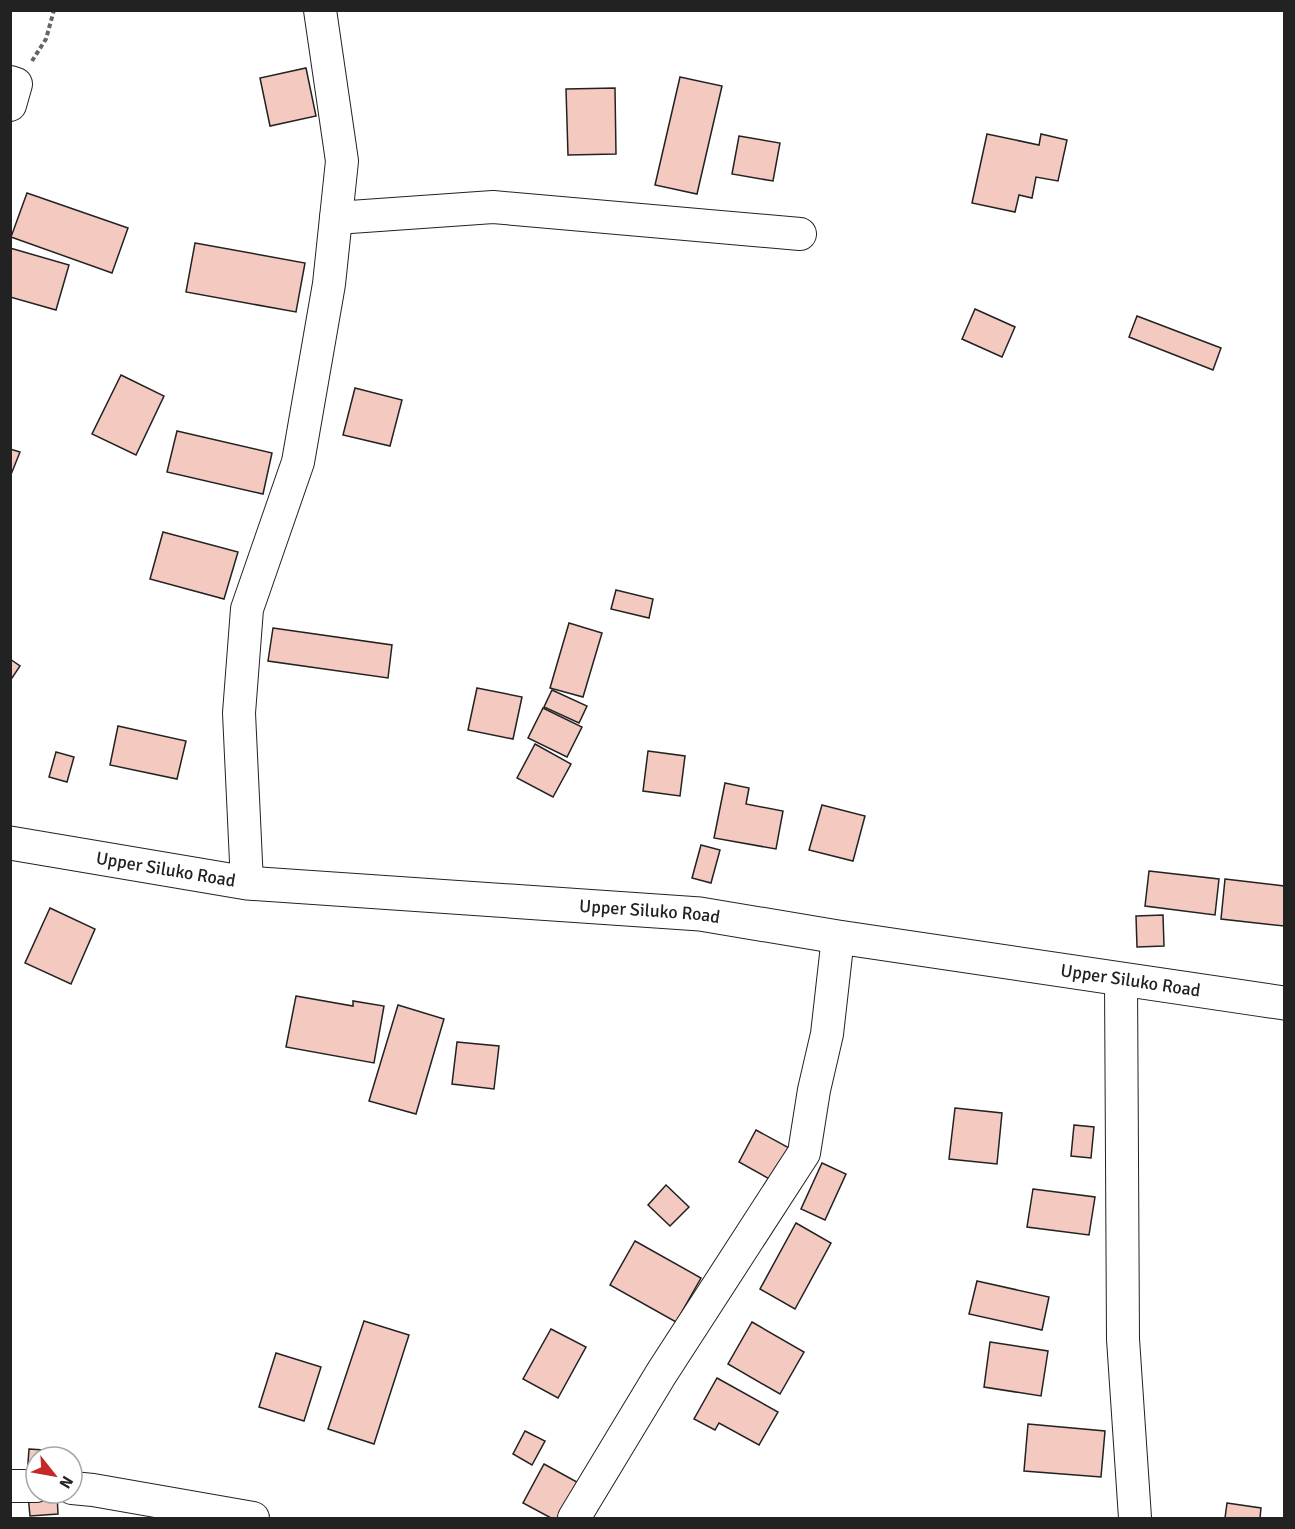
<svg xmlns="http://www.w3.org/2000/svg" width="1295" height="1529" font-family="Signika,sans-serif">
<rect width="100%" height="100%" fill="#fff"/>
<!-- building -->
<g fill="#f3c9c0" stroke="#222" stroke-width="1.5">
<path d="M 306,68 L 316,116 L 270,126 L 260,78 Z"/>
<path d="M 680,77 L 722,86 L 697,194 L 655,185 Z"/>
<path d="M 615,88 L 616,154 L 568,155 L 566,89 Z"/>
<path d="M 987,134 L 1039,145 L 1041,134 L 1067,140 L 1058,181 L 1036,177 L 1032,198 L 1019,195 L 1015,212 L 972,203 Z"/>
<path d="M 739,136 L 780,143 L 773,181 L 732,174 Z"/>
<path d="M 27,193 L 128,228 L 112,273 L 11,237 Z"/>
<path d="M 195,243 L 305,263 L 296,312 L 186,292 Z"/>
<path d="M 10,248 L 69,265 L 56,310 L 10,297 Z"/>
<path d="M 975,309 L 1015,327 L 1002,357 L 962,339 Z"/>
<path d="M 1137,316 L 1221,348 L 1213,370 L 1129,337 Z"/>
<path d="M 121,375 L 164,396 L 136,455 L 92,434 Z"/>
<path d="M 355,388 L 402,400 L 390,446 L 343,435 Z"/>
<path d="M 177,431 L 272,453 L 263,494 L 167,472 Z"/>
<path d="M 10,449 L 20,452 L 10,477 Z"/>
<path d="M 163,532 L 238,552 L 224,599 L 150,579 Z"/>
<path d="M 616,590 L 653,599 L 649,618 L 611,609 Z"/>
<path d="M 569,623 L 602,633 L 583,697 L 550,688 Z"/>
<path d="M 273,628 L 392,645 L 388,678 L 268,661 Z"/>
<path d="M 10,659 L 20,666 L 10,681 Z"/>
<path d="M 477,688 L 522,697 L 513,739 L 468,730 Z"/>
<path d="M 552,690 L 587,706 L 579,723 L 544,707 Z"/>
<path d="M 543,708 L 582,727 L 567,757 L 528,738 Z"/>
<path d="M 118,726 L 186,741 L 177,779 L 110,765 Z"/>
<path d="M 535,744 L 571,764 L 553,797 L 517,778 Z"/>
<path d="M 648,751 L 685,756 L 680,796 L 643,791 Z"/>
<path d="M 56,752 L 74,757 L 67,782 L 49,777 Z"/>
<path d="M 725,783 L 749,788 L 746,804 L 783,811 L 776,849 L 714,838 Z"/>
<path d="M 822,805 L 865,816 L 853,861 L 809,850 Z"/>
<path d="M 701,845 L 720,850 L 711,883 L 692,878 Z"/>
<path d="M 1149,871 L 1219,879 L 1215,915 L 1145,906 Z"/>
<path d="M 1225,879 L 1284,886 L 1284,926 L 1221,919 Z"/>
<path d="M 50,908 L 95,929 L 71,984 L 25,963 Z"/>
<path d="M 1163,915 L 1164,946 L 1137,947 L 1136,916 Z"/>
<path d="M 296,996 L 353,1006 L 353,1001 L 384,1006 L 374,1063 L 286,1047 Z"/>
<path d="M 398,1005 L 444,1019 L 416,1114 L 369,1101 Z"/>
<path d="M 457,1042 L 499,1046 L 494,1089 L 452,1084 Z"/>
<path d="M 955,1108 L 1002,1113 L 997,1164 L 949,1159 Z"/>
<path d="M 1074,1125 L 1094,1127 L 1091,1158 L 1071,1156 Z"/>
<path d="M 756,1130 L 791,1149 L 773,1181 L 739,1162 Z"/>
<path d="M 822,1163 L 846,1174 L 825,1220 L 801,1209 Z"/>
<path d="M 666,1185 L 689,1207 L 670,1226 L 648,1205 Z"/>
<path d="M 1033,1189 L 1095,1197 L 1089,1235 L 1027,1227 Z"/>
<path d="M 796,1223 L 831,1243 L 795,1309 L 760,1289 Z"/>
<path d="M 635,1241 L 701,1278 L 676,1322 L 610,1285 Z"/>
<path d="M 977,1281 L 1049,1297 L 1042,1330 L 969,1314 Z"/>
<path d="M 364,1321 L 409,1335 L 374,1444 L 328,1429 Z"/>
<path d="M 752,1322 L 804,1352 L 780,1394 L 728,1364 Z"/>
<path d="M 551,1329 L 586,1347 L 558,1398 L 523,1379 Z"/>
<path d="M 990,1342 L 1048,1351 L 1041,1396 L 984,1387 Z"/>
<path d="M 276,1353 L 321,1367 L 304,1421 L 259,1407 Z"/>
<path d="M 717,1378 L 778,1412 L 759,1445 L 719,1423 L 715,1430 L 694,1419 Z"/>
<path d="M 1028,1424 L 1105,1431 L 1101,1477 L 1024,1471 Z"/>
<path d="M 525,1431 L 545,1441 L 532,1465 L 513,1454 Z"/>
<path d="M 29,1449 L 59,1451 L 58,1457 L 36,1457 L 36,1478 L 27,1477 Z"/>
<path d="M 544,1464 L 586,1487 L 569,1518 L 551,1518 L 523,1503 Z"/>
<path d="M 57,1493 L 58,1514 L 30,1516 L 28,1495 Z"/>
<path d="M 1227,1503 L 1261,1508 L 1260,1518 L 1225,1518 Z"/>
</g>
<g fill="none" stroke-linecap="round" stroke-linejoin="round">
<defs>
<g id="minor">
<path d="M 10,82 L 16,84 L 10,105"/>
<path d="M 336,218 L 493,207 L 800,234"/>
<path d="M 247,883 L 239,713 L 247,609 L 298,462 L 329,284 L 342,161 L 320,10"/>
<path d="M 1121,979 L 1123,1339 L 1135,1518"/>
<path d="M 10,1486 L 36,1486"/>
<path d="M 72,1488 L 93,1490 L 253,1518"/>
<path d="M 574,1518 L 661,1374 L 804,1153 L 814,1090 L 827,1034 L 838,937"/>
</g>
<g id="major">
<path id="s1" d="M 10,843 L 247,883 L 700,914 L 838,937 L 1284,1003"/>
</g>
</defs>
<!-- minor casing -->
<use href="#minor" stroke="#222" stroke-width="34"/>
<!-- major casing -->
<use href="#major" stroke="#222" stroke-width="35"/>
<!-- path -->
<path stroke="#646464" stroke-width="4" stroke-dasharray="4.5 3" stroke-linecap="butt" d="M 32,61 L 46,39 L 54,10"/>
<!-- minor -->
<use href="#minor" stroke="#fff" stroke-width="32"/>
<!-- major -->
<use href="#major" stroke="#fff" stroke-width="33"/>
</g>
<g text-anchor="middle" stroke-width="4.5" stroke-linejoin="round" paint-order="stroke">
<!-- street labels -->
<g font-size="18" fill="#222" stroke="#fff">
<text dy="6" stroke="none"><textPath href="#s1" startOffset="158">Upper Siluko Road</textPath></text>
<text dy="6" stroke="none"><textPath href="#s1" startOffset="644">Upper Siluko Road</textPath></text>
<text dy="6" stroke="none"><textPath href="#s1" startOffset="1130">Upper Siluko Road</textPath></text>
</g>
</g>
<!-- border -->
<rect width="1295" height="1529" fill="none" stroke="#222222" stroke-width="24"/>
<!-- north arrow -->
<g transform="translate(54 1475) rotate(121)"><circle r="28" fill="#ffffff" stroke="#a7a7a7" stroke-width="1.5"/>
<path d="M0-4.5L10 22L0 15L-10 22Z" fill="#c62828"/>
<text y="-9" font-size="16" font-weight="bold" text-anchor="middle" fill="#222222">N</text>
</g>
</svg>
